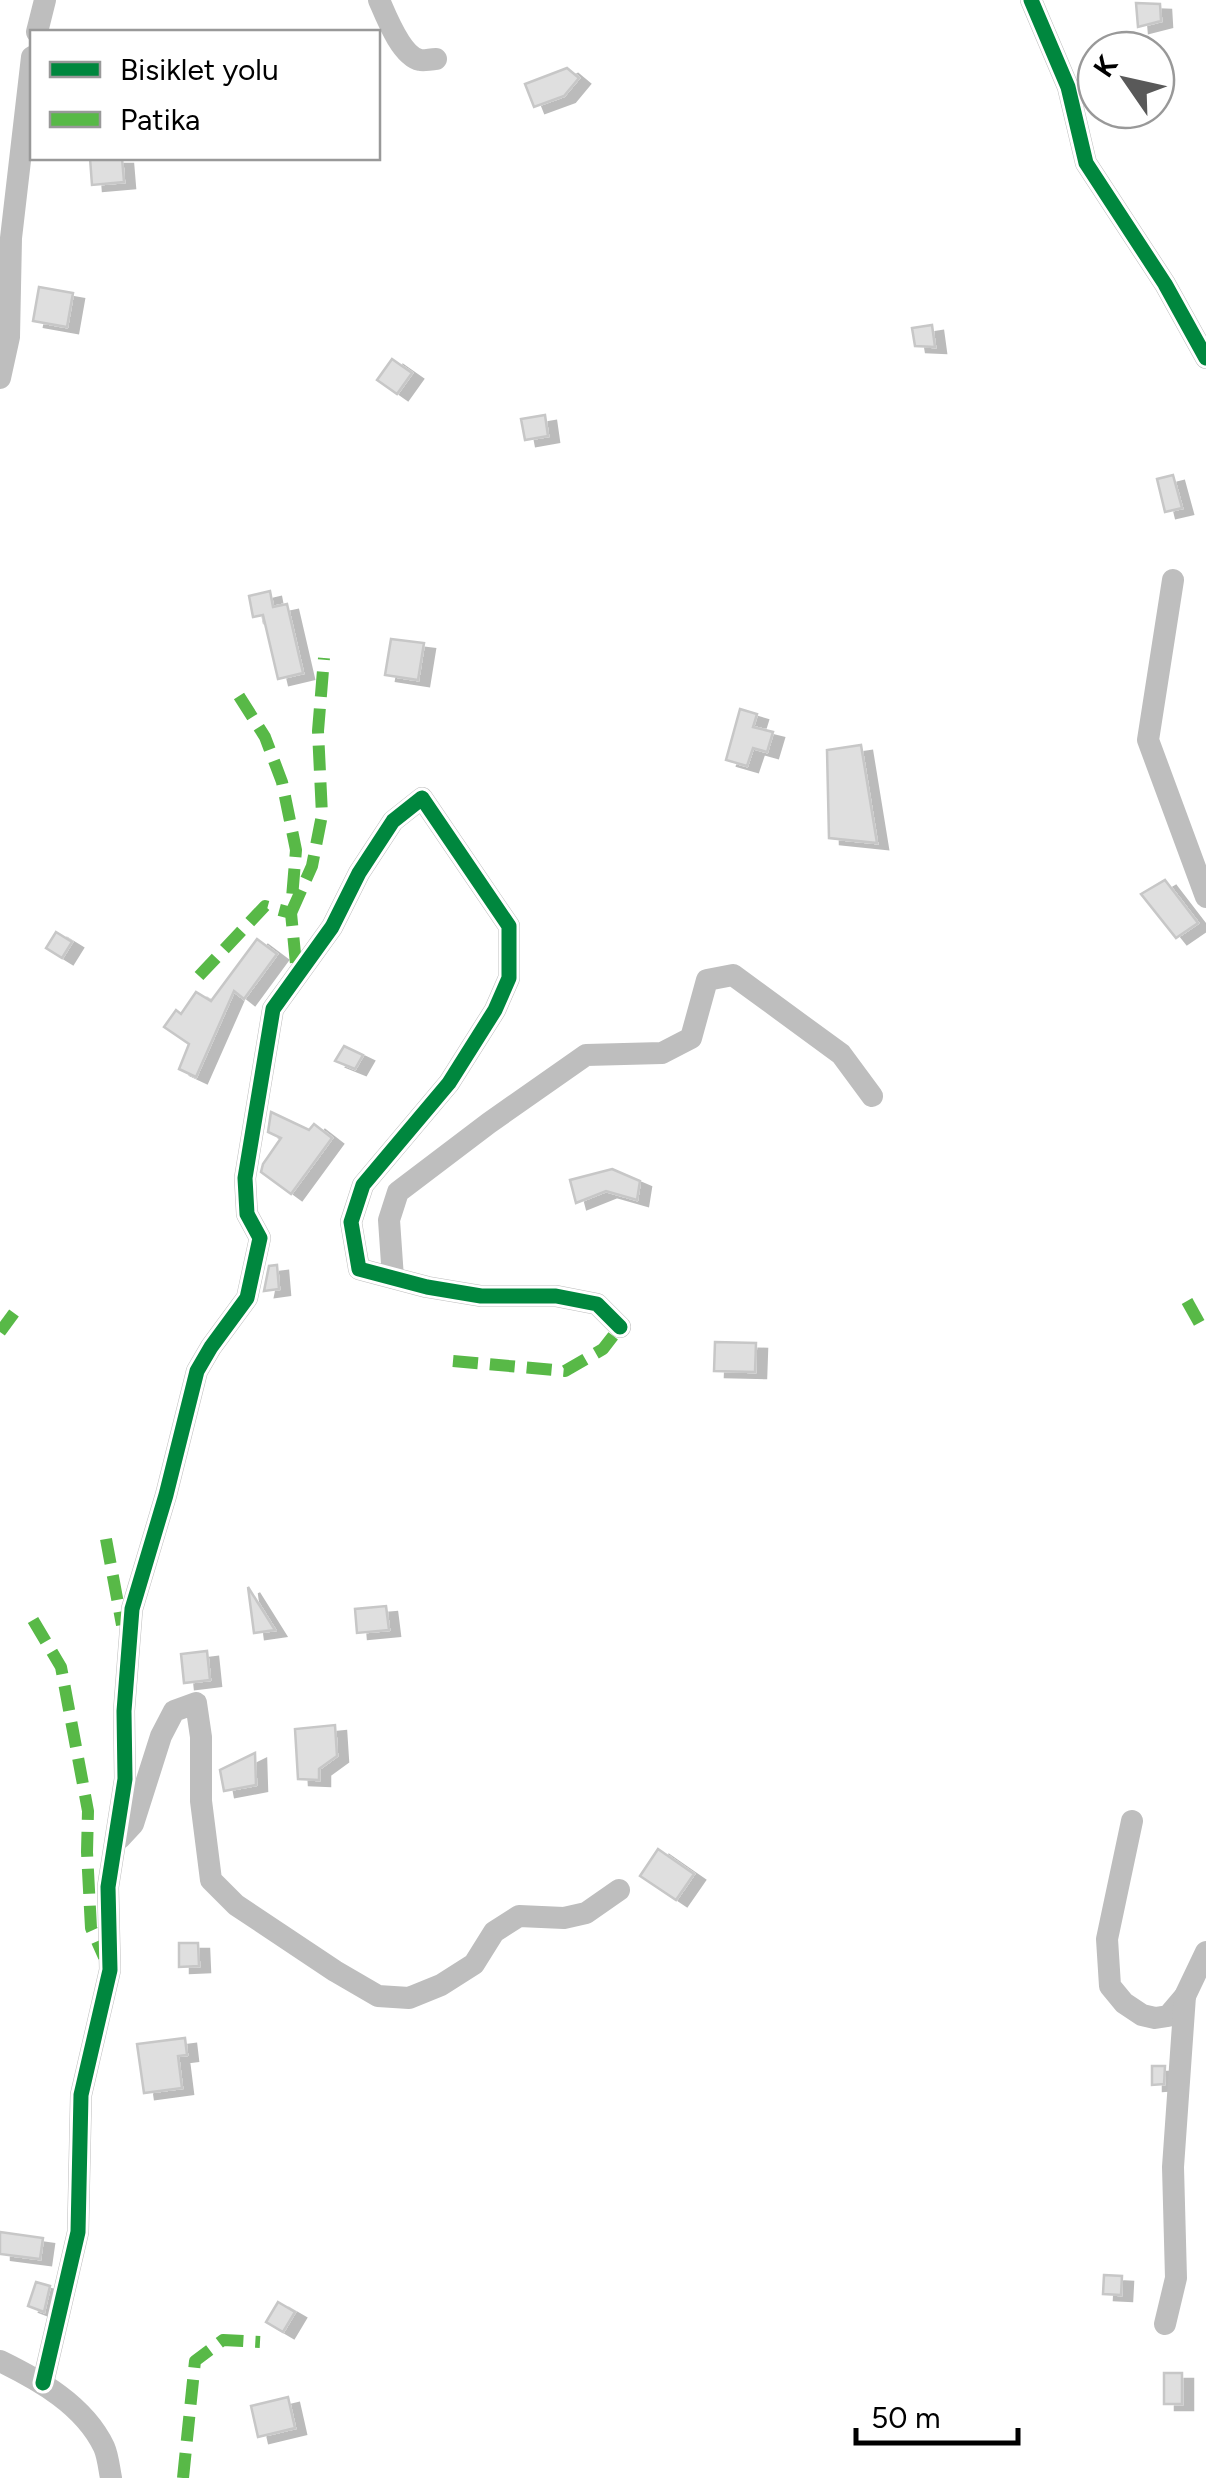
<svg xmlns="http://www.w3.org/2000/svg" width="1206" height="2478" font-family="Figtree,sans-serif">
<defs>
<filter id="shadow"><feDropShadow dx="11" dy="6" stdDeviation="0" flood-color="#0004"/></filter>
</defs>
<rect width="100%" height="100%" fill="#fff"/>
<!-- building -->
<g fill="#dfdfdf" stroke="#c7c7c7" stroke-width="2.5" filter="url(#shadow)">
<path d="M 1136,3 L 1160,4 L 1161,21 L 1138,27 Z"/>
<path d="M 567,68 L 579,78 L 564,96 L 534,107 L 525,84 Z"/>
<path d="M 90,158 L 122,158 L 124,182 L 92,185 Z"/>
<path d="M 39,287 L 73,293 L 67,327 L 33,321 Z"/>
<path d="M 932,325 L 935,347 L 915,346 L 912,328 Z"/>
<path d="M 392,359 L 412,373 L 397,394 L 377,380 Z"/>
<path d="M 545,415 L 548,436 L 525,440 L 521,419 Z"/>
<path d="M 1173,475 L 1182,508 L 1165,512 L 1157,479 Z"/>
<path d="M 270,591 L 273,607 L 287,604 L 303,673 L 278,679 L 263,615 L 253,617 L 249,596 Z"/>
<path d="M 391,639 L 424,643 L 418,680 L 385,675 Z"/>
<path d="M 740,709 L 757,714 L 753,727 L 773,732 L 767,752 L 753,748 L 747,766 L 726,760 Z"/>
<path d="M 861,745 L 877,843 L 829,838 L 827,750 Z"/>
<path d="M 1165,880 L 1198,923 L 1176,938 L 1141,894 Z"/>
<path d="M 56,932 L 72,942 L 62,958 L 46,948 Z"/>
<path d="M 257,939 L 277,954 L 244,999 L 234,991 L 196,1077 L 179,1069 L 189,1044 L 164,1027 L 176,1010 L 181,1014 L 196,992 L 211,1001 Z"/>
<path d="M 344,1046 L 363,1055 L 355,1069 L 335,1061 Z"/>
<path d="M 271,1112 L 309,1130 L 314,1124 L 332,1138 L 291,1194 L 261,1172 L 263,1164 L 281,1138 L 268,1132 Z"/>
<path d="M 612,1169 L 640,1181 L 637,1200 L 606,1191 L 576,1203 L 570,1180 Z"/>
<path d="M 277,1265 L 279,1289 L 264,1291 L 269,1266 Z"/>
<path d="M 715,1342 L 756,1343 L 755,1372 L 714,1371 Z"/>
<path d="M 248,1587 L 275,1630 L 254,1633 Z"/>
<path d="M 386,1606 L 389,1630 L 357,1633 L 355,1609 Z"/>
<path d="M 207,1651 L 210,1680 L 184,1683 L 181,1654 Z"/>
<path d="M 335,1725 L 337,1756 L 319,1769 L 319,1780 L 298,1779 L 295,1729 Z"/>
<path d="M 255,1753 L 256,1785 L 224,1791 L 220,1770 Z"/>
<path d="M 658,1849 L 694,1874 L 676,1900 L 640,1876 Z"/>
<path d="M 179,1943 L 198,1943 L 199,1966 L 179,1967 Z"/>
<path d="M 185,2038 L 187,2055 L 178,2056 L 182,2088 L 144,2093 L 137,2044 Z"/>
<path d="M 1152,2066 L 1165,2066 L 1164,2084 L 1152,2085 Z"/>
<path d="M 0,2232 L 43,2238 L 40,2259 L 0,2254 Z"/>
<path d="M 1104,2275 L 1122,2276 L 1121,2295 L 1103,2294 Z"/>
<path d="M 36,2282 L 50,2286 L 44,2312 L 28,2306 Z"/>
<path d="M 278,2302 L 295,2312 L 283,2332 L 266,2322 Z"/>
<rect x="1164" y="2373" width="18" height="31"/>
<path d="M 288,2397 L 295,2428 L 258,2437 L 251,2406 Z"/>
</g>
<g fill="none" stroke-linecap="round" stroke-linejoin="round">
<!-- minor -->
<g stroke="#bebebe" stroke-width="22">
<path d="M 379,0 C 386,16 401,56 420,60 C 421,61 435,59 436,59"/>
<path d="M 1031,0 L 1068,87 L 1086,163 L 1165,284 L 1206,358"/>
<path d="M 37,32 L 45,0"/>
<path d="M 0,378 L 9,337 L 11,238 L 32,57"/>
<path d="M 1173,580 L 1148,740 L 1206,897"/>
<path d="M 393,1278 L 389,1220 L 398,1192 L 489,1123 L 586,1055 L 662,1053 L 691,1038 L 707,980 L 733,975 L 841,1054 L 872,1096"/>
<path d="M 1132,1821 L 1107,1939 L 1110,1986 L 1124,2003 L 1142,2015 L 1155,2018 L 1168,2016 L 1185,1996 L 1206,1952"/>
<path d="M 120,1838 L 133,1824 L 161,1736 L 174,1711 L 196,1703 L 201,1737 L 201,1801 L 211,1880 L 236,1905 L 335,1971 L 378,1996 L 409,1998 L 441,1985 L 474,1964 L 494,1932 L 519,1916 L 564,1918 L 586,1913 L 619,1890"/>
<path d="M 1165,2324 L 1176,2278 L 1173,2167 L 1185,1996"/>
<path d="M 0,2361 C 39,2380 84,2405 104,2447 C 108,2456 109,2468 111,2478"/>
<path d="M 43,2383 L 78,2232 L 81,2095 L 110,1970 L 108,1887 L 125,1779 L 124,1711 L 132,1609 L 166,1495 L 197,1371 L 211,1347 L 247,1298 L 260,1238 L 247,1214 L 245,1178 L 273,1009 L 332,927 L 359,873 L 393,821 L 422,798 L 509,926 L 509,978 L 495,1010 L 449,1083 L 363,1185 L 351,1222 L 359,1269 L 427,1287 L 481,1296 L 556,1296 L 597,1304 L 620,1327"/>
</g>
<!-- quiet -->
<g stroke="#58b947" stroke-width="12" stroke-dasharray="25 12" stroke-linecap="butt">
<path d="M 239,696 L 265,737 L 282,782 L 296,850 L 292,898"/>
<path d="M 291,913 L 312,866 L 322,815 L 318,731 L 324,658"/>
<path d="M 199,976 L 265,906 L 291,913 L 297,974"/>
<path d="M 1187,1301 L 1201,1326 L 1206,1330"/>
<path d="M 0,1332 L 14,1313"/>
<path d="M 453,1361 L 565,1371 L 603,1349 L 620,1327"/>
<path d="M 106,1539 L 122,1625"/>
<path d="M 33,1620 L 61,1667 L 88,1811 L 87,1852 L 91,1928 L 104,1957"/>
<path d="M 183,2478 L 195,2361 L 223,2340 L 260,2342"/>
</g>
<defs>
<g id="cycleway">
<path d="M 1031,0 L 1068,87 L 1086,163 L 1165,284 L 1206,358"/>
<path d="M 43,2383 L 78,2232 L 81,2095 L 110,1970 L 108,1887 L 125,1779 L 124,1711 L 132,1609 L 166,1495 L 197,1371 L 211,1347 L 247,1298 L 260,1238 L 247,1214 L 245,1178 L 273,1009 L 332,927 L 359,873 L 393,821 L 422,798 L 509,926 L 509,978 L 495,1010 L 449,1083 L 363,1185 L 351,1222 L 359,1269 L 427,1287 L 481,1296 L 556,1296 L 597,1304 L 620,1327"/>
</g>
</defs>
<!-- cycleway casing -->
<use href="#cycleway" stroke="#fff" stroke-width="21"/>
<!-- cycleway -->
<use href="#cycleway" stroke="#00873e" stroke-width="15"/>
</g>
<!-- legend -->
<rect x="30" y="30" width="350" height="130" fill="#ffffff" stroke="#999999" stroke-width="2.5"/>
<rect x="50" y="62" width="50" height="15" fill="#00873e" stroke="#999999" stroke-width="2.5"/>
<text x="120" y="80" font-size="30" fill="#000000">Bisiklet yolu</text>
<rect x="50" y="112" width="50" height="15" fill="#58b947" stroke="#999999" stroke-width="2.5"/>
<text x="120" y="130" font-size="30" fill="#000000">Patika</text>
<!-- north arrow -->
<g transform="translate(1126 80) rotate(304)"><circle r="48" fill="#ffffff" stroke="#999999" stroke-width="2.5"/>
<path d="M0-8L18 38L0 25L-18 38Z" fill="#595959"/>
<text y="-15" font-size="28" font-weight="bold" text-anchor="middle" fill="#000000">K</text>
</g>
<!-- scale -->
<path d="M856 2428v15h162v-15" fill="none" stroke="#000000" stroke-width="5"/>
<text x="871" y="2428" font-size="30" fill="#000000" stroke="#ffffff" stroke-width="8" paint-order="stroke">50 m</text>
</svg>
